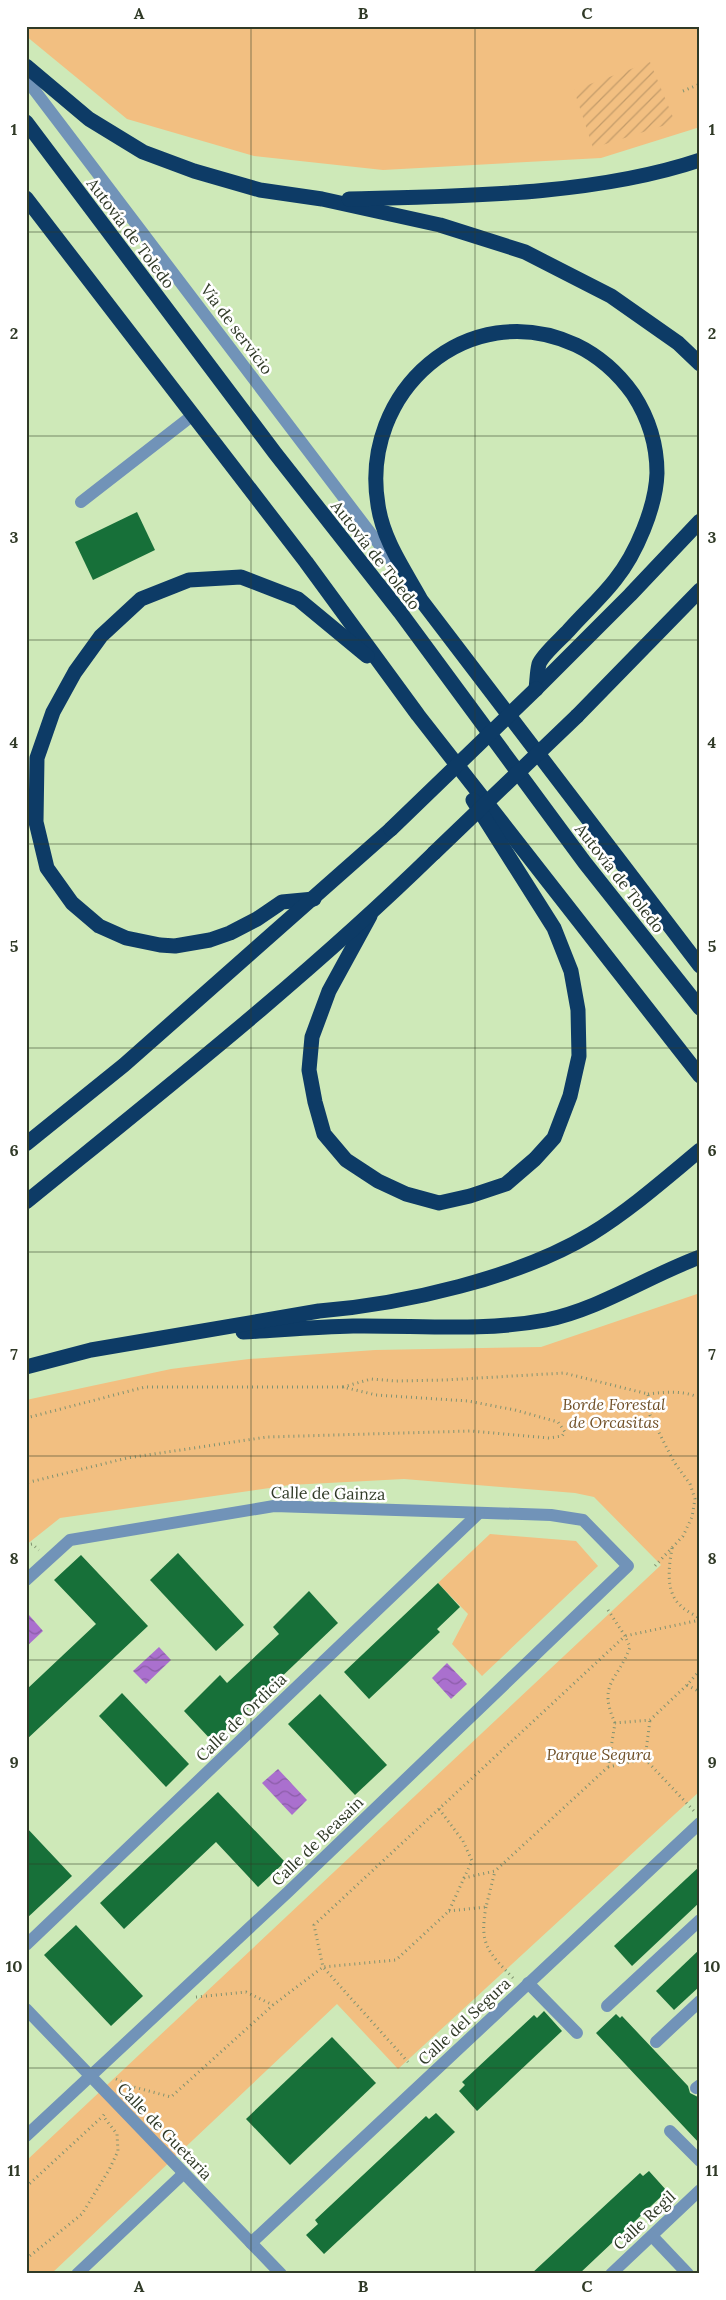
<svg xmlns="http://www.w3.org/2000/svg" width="726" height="2300" font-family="Lora,serif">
<defs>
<pattern id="garden-furrows" width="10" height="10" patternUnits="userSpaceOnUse" patternTransform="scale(1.25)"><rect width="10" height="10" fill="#f2bf81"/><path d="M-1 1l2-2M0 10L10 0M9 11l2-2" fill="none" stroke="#c49c6a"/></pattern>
<pattern id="water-waves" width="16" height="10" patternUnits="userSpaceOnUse" patternTransform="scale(1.25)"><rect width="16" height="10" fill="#aa70ce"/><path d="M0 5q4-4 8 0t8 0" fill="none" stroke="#8b5da7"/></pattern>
</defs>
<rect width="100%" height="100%" fill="#cee9b8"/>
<!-- green -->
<g fill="#f2bf81">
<path d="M 26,26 L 700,26 L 700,127 L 601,158 L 383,170 L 254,156 L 127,119 L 26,36 Z"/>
<path d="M 700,1293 L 700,1791 L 398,2069 L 337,2004 L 51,2274 L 26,2274 L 26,2161 L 661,1565 L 594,1497 L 575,1493 L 404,1479 L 290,1485 L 60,1518 L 26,1545 L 26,1400 L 171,1369 L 249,1359 L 375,1350 L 541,1347 Z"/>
<path d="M 490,1534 L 576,1541 L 598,1566 L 482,1676 L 452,1644 L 468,1614 L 438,1583 Z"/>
</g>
<!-- garden -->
<path fill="url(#garden-furrows)" d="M 650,62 L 675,122 L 593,148 L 574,90 Z"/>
<!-- water -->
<g fill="url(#water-waves)">
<path d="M 29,1615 L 43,1631 L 26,1647 L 26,1617 Z"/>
<path d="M 159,1647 L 171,1660 L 146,1684 L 133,1671 Z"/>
<path d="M 447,1663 L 467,1684 L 451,1699 L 432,1678 Z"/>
<path d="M 278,1769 L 307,1800 L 292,1815 L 262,1783 Z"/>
</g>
<!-- building -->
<g fill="#177039">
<path d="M 137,512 L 155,550 L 93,580 L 75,542 Z"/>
<path d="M 178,1553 L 244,1625 L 216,1651 L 150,1580 Z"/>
<path d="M 81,1555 L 148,1626 L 26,1740 L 26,1690 L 96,1624 L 54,1580 Z"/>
<path d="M 438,1583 L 460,1607 L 437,1629 L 440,1632 L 369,1699 L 344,1672 Z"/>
<path d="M 309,1591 L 338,1623 L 213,1742 L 184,1711 L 220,1675 L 227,1683 L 279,1634 L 273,1627 Z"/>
<path d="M 122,1693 L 189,1764 L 166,1787 L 99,1716 Z"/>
<path d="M 320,1694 L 387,1765 L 355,1795 L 288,1724 Z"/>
<path d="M 218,1792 L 285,1862 L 258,1887 L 216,1842 L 124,1929 L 100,1903 Z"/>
<path d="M 26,1827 L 72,1876 L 26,1919 Z"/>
<path d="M 700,1866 L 700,1902 L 632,1966 L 614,1946 Z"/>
<path d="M 76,1925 L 143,1996 L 111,2026 L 44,1955 Z"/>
<path d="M 700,1949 L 700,1986 L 674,2010 L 656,1991 Z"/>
<path d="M 544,2011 L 562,2031 L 477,2111 L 459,2091 L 465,2085 L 462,2082 L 534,2015 L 537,2018 Z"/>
<path d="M 616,2014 L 620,2018 L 622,2016 L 688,2086 L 690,2093 L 700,2098 L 700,2144 L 596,2033 Z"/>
<path d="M 332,2037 L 376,2083 L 290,2165 L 246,2119 Z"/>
<path d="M 436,2113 L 455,2132 L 324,2254 L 306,2235 L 318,2224 L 315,2220 L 426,2116 L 429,2119 Z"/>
<path d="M 649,2171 L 667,2191 L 579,2274 L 531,2274 L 640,2173 L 643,2176 Z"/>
</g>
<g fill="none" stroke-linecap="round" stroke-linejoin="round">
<!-- path -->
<g stroke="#809270" stroke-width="3" stroke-dasharray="1 4" stroke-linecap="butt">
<path d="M 683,91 L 700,84"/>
<path d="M 343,1387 L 371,1379 L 396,1381 L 445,1380 L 564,1373 L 648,1394 L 650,1415 L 674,1462 L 690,1484 L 695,1499 L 692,1517 L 683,1536 L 653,1568"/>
<path d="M 648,1394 C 666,1392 683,1390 700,1398"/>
<path d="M 26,1418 L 145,1387 L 343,1387 L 376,1395 L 468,1401 L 515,1410 L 558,1422 L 565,1432 L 562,1436 L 549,1438 L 471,1431 L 267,1437 L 127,1458 L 26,1483"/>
<path d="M 26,1545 L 32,1544 L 39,1550"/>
<path d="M 672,1548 C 669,1566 665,1591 680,1605 C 685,1611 694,1614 700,1619"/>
<path d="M 608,1610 L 625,1636 L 314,1925 L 323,1967 L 396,1960 L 449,1911 L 464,1878 L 495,1871 L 608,1767 L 615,1723 L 650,1720 L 687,1685 L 700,1670"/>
<path d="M 687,1685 L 700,1692"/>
<path d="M 615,1723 C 597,1683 618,1681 630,1647 L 625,1636 L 700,1620"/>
<path d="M 645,1759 L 694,1811"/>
<path d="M 608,1767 L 645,1759 L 650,1720"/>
<path d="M 439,1809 L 463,1841 L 472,1861 L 464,1878"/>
<path d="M 486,1907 C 479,1944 488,1952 513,1978"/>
<path d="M 449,1911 L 486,1907 L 495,1871"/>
<path d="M 196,1997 L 246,1992 L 273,2005"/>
<path d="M 116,2079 L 134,2087 L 171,2097 L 273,2005 L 323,1967 L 408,2062"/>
<path d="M 26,2187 L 103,2116"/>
<path d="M 26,2259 L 82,2214 L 109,2170 L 118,2151 L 117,2134 L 103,2116 L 106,2112"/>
</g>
<!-- minor -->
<g stroke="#7193b8" stroke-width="12">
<path d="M 26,79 L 397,568"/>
<path d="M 81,502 L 193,415"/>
<path d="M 26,1580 L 70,1540 L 274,1506 L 551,1515 L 583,1520 L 628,1566 L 288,1892 L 26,2136"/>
<path d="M 26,1945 L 479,1513"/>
<path d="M 528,1983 L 577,2033"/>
<path d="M 607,2006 L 700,1920"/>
<path d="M 26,2009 L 281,2274"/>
<path d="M 656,2042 L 700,2001"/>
<path d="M 696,2088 L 700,2085"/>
<path d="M 670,2131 L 700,2161"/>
<path d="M 652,2236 L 688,2274"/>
<path d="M 251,2243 L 700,1823"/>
<path d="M 77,2274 L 183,2174"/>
<path d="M 611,2274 L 700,2190"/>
</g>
<!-- highway -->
<g stroke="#0d3b66" stroke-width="15">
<path d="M 26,66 L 89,119 L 143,152 L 194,171 L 260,190 L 322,199 L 440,225 L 525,252 L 611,296 L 678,343 L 700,364"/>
<path d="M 26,122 L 275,453 L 400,612 L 585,863 L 700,1008"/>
<path d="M 26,198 L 306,562 L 418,715 L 700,1076"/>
<path d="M 349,199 C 460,196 593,196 700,160"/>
<path d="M 536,689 C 537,681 537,672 539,664 C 542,655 562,638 569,630 C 584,613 601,598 615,580 C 636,554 656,507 657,473 C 657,445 648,417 633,394 C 618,373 599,356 576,345 C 468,295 359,392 378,505 C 383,540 404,569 421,600 L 700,966"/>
<path d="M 536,689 L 630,595 L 700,521"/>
<path d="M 577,716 L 700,590"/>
<path d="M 314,899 L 282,902 L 257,919 L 230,933 L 210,940 L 175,946 L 160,945 L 126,938 L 99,926 L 72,903 L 47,868 L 36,822 L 37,758 L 53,712 L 75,672 L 101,636 L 141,599 L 189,580 L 241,577 L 298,599 L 367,656"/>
<path d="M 370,916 L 329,991 L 312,1037 L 309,1070 L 315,1102 L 324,1134 L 346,1160 L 378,1181 L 406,1194 L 439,1203 L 470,1196 L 506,1184 L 535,1159 L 554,1138 L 570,1096 L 579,1056 L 578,1010 L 571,971 L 554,928 L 473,800"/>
<path d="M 26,1144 L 124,1065 L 391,829"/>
<path d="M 26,1202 C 165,1089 306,978 434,853"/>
<path d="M 243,1332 C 280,1330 316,1327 353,1326 C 417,1325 482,1332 546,1320 C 600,1309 648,1276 700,1257"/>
<path d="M 26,1367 L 91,1350 L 319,1311 C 404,1304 518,1278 591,1234 C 630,1210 665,1179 700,1150"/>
</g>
<!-- highway-bridge -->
<g stroke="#0d3b66" stroke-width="15">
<path d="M 391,829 L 536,689"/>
<path d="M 434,853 L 577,716"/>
</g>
</g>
<!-- grid -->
<path fill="none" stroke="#303a27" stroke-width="1" stroke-opacity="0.55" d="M 251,26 L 251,2274M 475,26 L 475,2274M 26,232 L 700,232M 26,436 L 700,436M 26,640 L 700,640M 26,844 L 700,844M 26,1048 L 700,1048M 26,1252 L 700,1252M 26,1456 L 700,1456M 26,1660 L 700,1660M 26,1864 L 700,1864M 26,2068 L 700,2068"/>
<g text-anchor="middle" stroke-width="5" stroke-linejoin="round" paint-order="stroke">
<!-- street labels -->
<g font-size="16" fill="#303a27" stroke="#fff">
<text transform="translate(131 233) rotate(53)" y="6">Autovía de Toledo</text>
<text transform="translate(237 329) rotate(53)" y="6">Vía de servicio</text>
<text transform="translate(376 555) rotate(52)" y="6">Autovía de Toledo</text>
<text transform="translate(620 878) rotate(52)" y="6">Autovía de Toledo</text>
<text transform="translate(328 1493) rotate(1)" y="6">Calle de Gainza</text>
<text transform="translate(241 1717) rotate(-44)" y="6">Calle de Ordicia</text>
<text transform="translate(317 1841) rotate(-44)" y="6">Calle de Beasain</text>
<text transform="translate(464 2021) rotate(-43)" y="6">Calle del Segura</text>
<text transform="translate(165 2131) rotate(46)" y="6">Calle de Guetaria</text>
<text transform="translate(644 2220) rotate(-43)" y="6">Calle Regil</text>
</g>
<!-- park labels -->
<g font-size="16" font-style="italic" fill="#705027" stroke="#fff">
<text x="614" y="1410">Borde Forestal<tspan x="614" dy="18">de Orcasitas</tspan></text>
<text x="599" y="1760">Parque Segura</text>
</g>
</g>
<!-- border -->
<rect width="726" height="2300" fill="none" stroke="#ffffff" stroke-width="55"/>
<rect x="28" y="28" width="670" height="2244" fill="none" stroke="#303a27" stroke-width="2"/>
<g font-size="16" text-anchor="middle" font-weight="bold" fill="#303a27">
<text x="139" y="19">A</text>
<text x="363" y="19">B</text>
<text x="587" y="19">C</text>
<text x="14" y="135">1</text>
<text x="712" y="135">1</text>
<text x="14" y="339">2</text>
<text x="712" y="339">2</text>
<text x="14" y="543">3</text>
<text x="712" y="543">3</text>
<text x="14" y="748">4</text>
<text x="712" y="748">4</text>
<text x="14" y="952">5</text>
<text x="712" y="952">5</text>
<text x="14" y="1156">6</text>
<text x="712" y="1156">6</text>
<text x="14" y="1360">7</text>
<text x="712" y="1360">7</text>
<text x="14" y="1564">8</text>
<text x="712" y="1564">8</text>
<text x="14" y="1768">9</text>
<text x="712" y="1768">9</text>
<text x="14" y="1972">10</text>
<text x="712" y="1972">10</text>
<text x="14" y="2176">11</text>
<text x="712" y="2176">11</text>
<text x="139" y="2292">A</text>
<text x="363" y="2292">B</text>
<text x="587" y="2292">C</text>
</g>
</svg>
